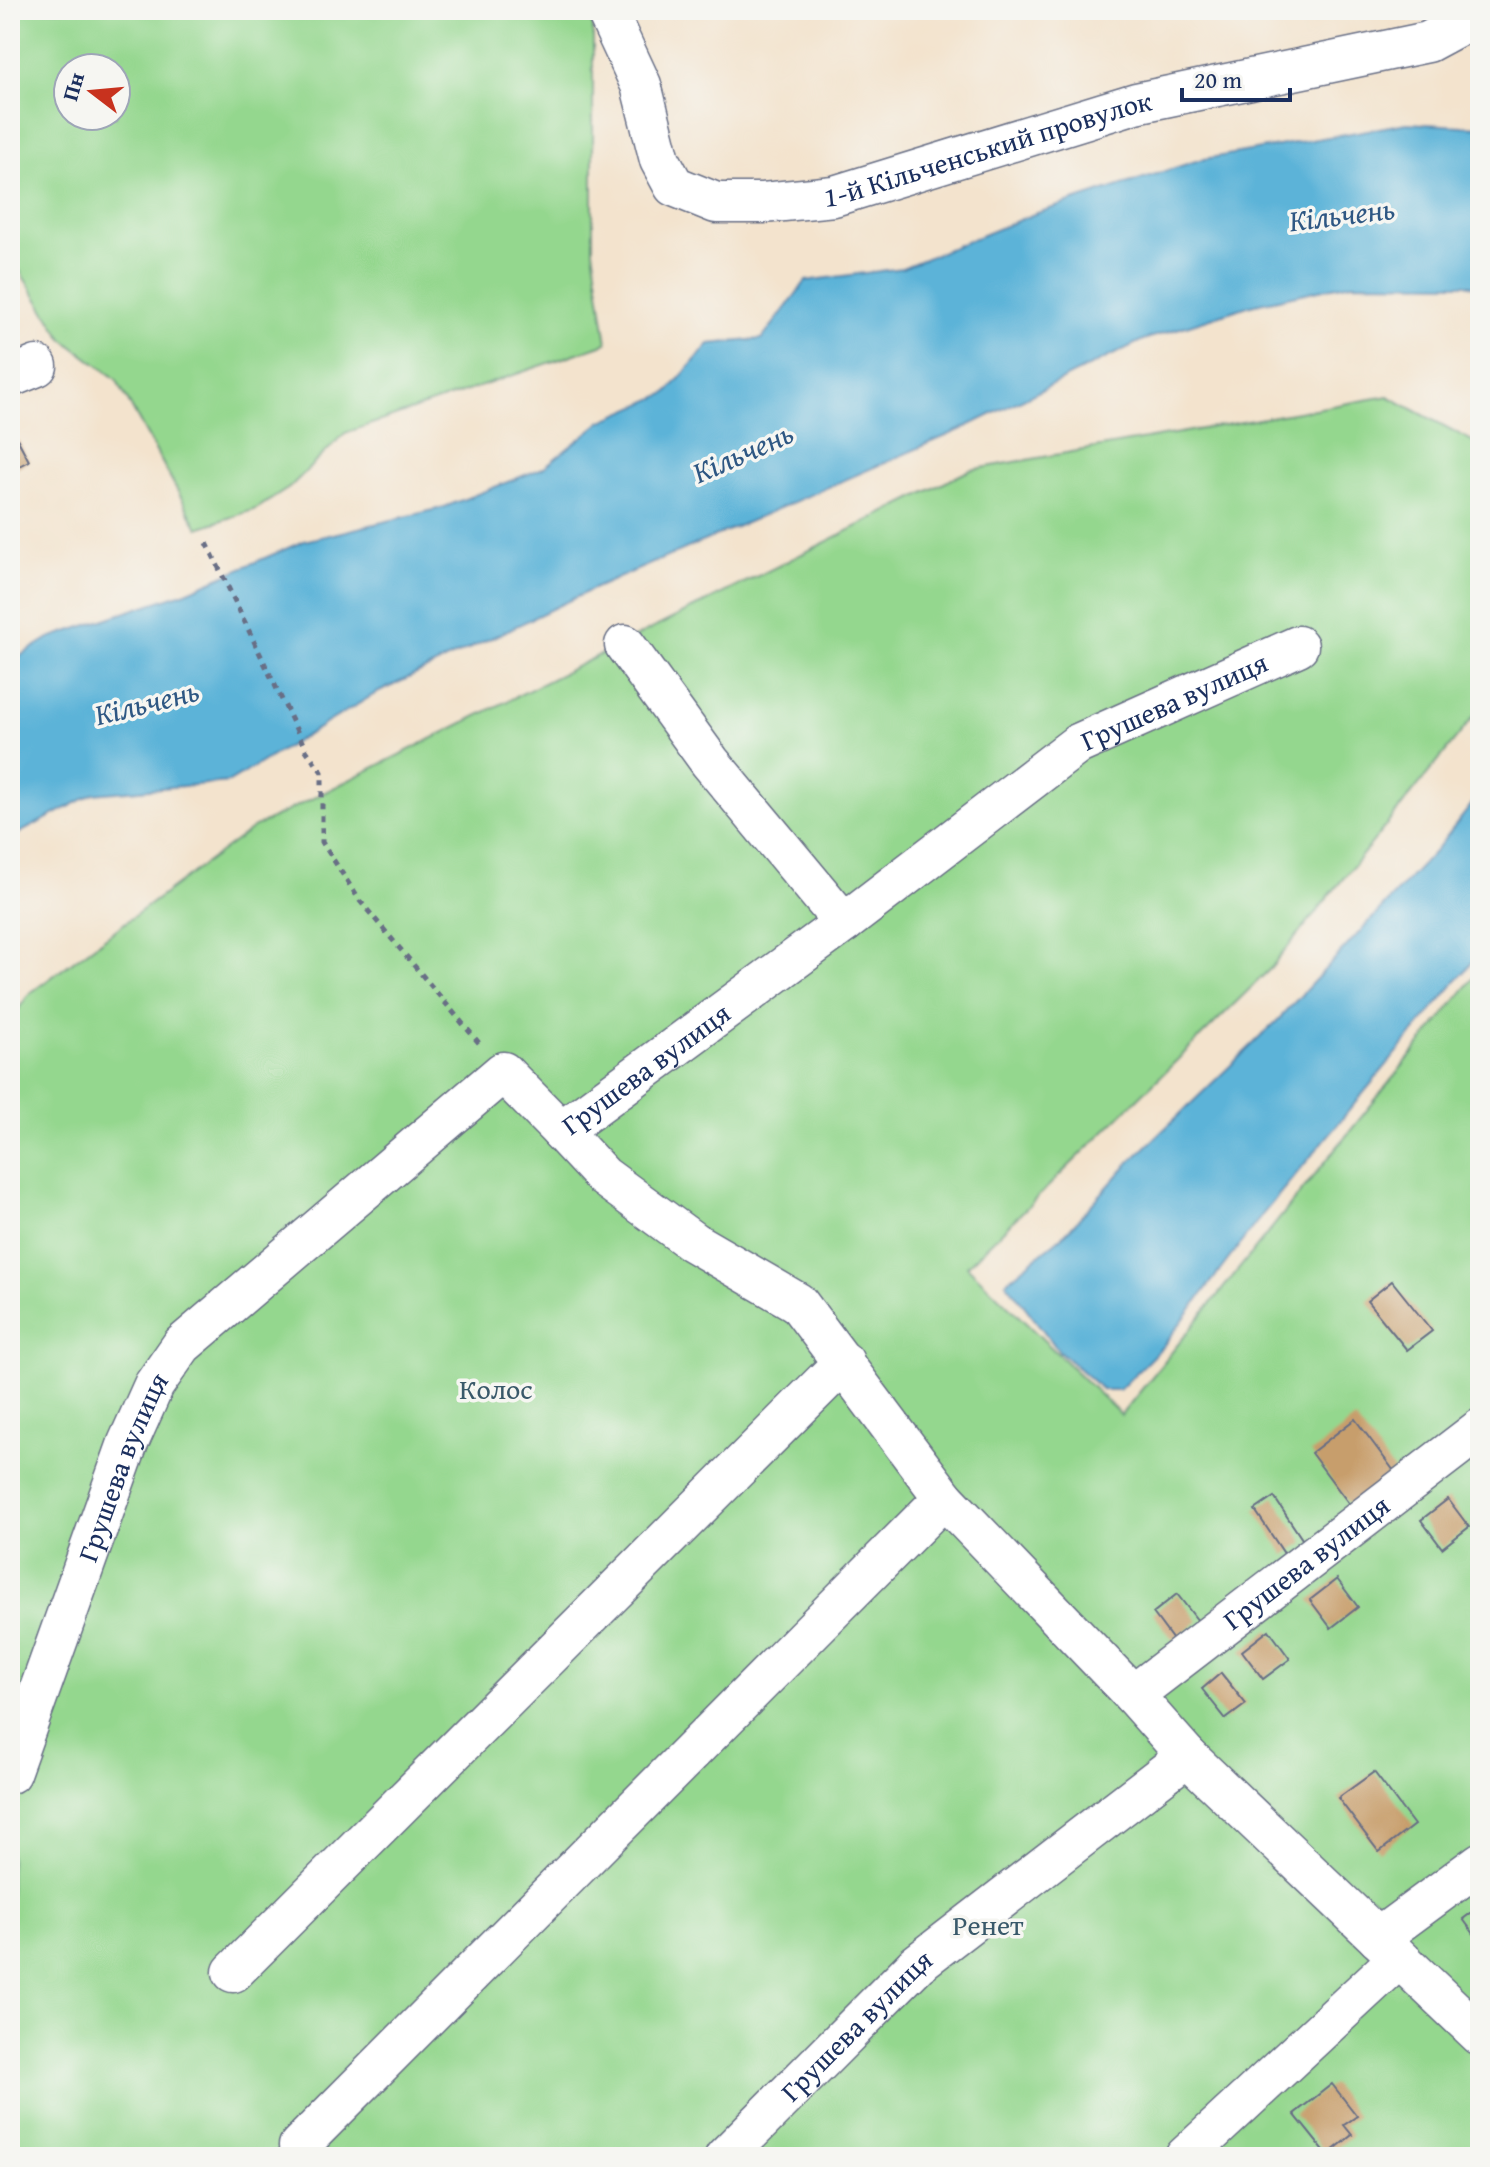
<svg xmlns="http://www.w3.org/2000/svg" width="1490" height="2167" font-family="'Gentium Book Plus',serif">
<rect width="100%" height="100%" fill="#f6f6f2"/>
<filter id="ink" filterUnits="userSpaceOnUse"><feTurbulence type="fractalNoise" baseFrequency=".0125" numOctaves="2"/><feDisplacementMap in="SourceGraphic" scale="16" xChannelSelector="R" yChannelSelector="G"/><feConvolveMatrix kernelMatrix="1 2 1 2 8 2 1 2 1" color-interpolation-filters="sRGB"/></filter>
<filter id="wash" filterUnits="userSpaceOnUse"><feTurbulence type="fractalNoise" baseFrequency=".006" numOctaves="4" result="noise"/><feDisplacementMap in="SourceGraphic" scale="32" xChannelSelector="R" yChannelSelector="G"/><feGaussianBlur stdDeviation="1.8" result="paint"/><feColorMatrix in="noise" values="0 0 0 0 0 0 0 0 0 0 0 0 0 0 0 0 0 1.4 0 .05"/><feComposite in="paint" operator="in"/></filter>
<g filter="url(#wash)">
<rect width="100%" height="100%" fill="#f3e3cd"/>
<!-- green -->
<g fill="#94d78e" stroke="#588376" stroke-width="2" fill-rule="evenodd">
<path d="M 10,10 L 582,10 L 593,26 L 593,250 L 607,343 L 345,433 L 289,488 L 256,509 L 198,528 L 116,379 L 63,339 L 10,256 ZM 68,68 L 116,68 L 116,116 L 68,116 Z"/>
<path d="M 1388,396 L 1480,445 L 1480,709 L 1271,968 L 967,1266 L 1121,1415 L 1480,970 L 1480,2157 L 10,2157 L 10,1021 L 29,994 L 253,828 L 970,470 Z"/>
</g>
<!-- water -->
<g fill="#5bb3d8" stroke="#3b719b" stroke-width="2">
<path d="M 1407,123 L 1480,127 L 1480,288 L 1466,284 L 1351,283 L 1251,305 L 1143,340 L 960,430 L 595,588 L 375,694 L 229,782 L 93,794 L 10,838 L 10,662 L 49,638 L 186,592 L 304,541 L 442,508 L 543,468 L 602,421 L 667,393 L 709,344 L 762,339 L 806,281 L 902,268 L 1034,214 L 1199,160 Z"/>
<path d="M 1480,794 L 1480,953 L 1262,1215 L 1163,1346 L 1119,1390 L 1103,1390 L 1059,1351 L 1006,1282 L 1066,1233 L 1128,1164 L 1278,1020 L 1435,851 Z"/>
</g>
<g id="blocks">
<!-- building -->
<g fill="#c79e6c">
<path d="M 10,425 L 29,461 L 10,471 Z"/>
<path d="M 1392,1281 L 1432,1331 L 1407,1350 L 1367,1301 Z"/>
<path d="M 1355,1419 L 1394,1471 L 1350,1505 L 1311,1453 Z"/>
<path d="M 1274,1497 L 1304,1542 L 1285,1555 L 1255,1510 Z"/>
<path d="M 1448,1499 L 1469,1527 L 1442,1548 L 1421,1520 Z"/>
<path d="M 1337,1579 L 1358,1607 L 1331,1628 L 1310,1600 Z"/>
<path d="M 1177,1594 L 1198,1621 L 1173,1640 L 1153,1613 Z"/>
<path d="M 1269,1630 L 1290,1659 L 1263,1679 L 1242,1651 Z"/>
<path d="M 1221,1673 L 1246,1704 L 1226,1719 L 1202,1689 Z"/>
<path d="M 1374,1772 L 1414,1825 L 1379,1852 L 1338,1798 Z"/>
<path d="M 1480,1906 L 1480,1942 L 1463,1919 Z"/>
<path d="M 1332,2084 L 1357,2116 L 1344,2125 L 1352,2135 L 1327,2155 L 1294,2114 Z"/>
</g>
</g>
</g>
<g filter="url(#ink)">
<use href="#blocks" fill-opacity="0" stroke="#676e85" stroke-width="2"/>
<g fill="none" stroke-linecap="round" stroke-linejoin="round">
<defs>
<g id="minor">
<path id="s1" d="M 606,10 L 641,85 L 660,160 L 674,186 L 716,203 L 763,203 L 834,196 L 1136,103 L 1428,42 L 1480,14"/>
<path d="M 10,377 L 37,366"/>
<path d="M 625,645 L 710,762 L 844,923"/>
<path d="M 561,1131 L 603,1176 L 693,1242 L 798,1303 L 944,1498 L 1133,1695 L 1187,1756 L 1480,2035"/>
<path id="s2" d="M 1133,1695 L 1480,1429"/>
<path id="s3" d="M 10,1773 L 128,1443 L 154,1385 L 182,1345 L 503,1072 L 561,1131 L 844,923 L 1078,744 L 1298,646"/>
<path d="M 1378,1938 L 1480,1863"/>
<path d="M 233,1972 L 844,1362"/>
<path d="M 299,2146 L 944,1498"/>
<path id="s4" d="M 725,2157 L 917,1964 L 1187,1756"/>
<path d="M 1185,2157 L 1398,1959"/>
</g>
</defs>
<!-- minor casing -->
<use href="#minor" stroke="#676e85" stroke-width="43"/>
<!-- path -->
<path stroke="#676e85" stroke-width="5" stroke-dasharray="6 6" stroke-linecap="butt" d="M 207,543 L 306,750 L 322,772 L 322,842 L 360,901 L 479,1043"/>
<!-- minor -->
<use href="#minor" stroke="#fff" stroke-width="40"/>
</g>
</g>
<g text-anchor="middle" stroke-width="7" stroke-linejoin="round" paint-order="stroke">
<!-- street labels -->
<g font-size="28" fill="#1b2f5e" stroke="#f6f6f2">
<text dy="10" stroke="none"><textPath href="#s1" startOffset="514">1-й Кільченський провулок</textPath></text>
<text dy="10" stroke="none"><textPath href="#s3" startOffset="1718">Грушева вулиця</textPath></text>
<text dy="10" stroke="none"><textPath href="#s3" startOffset="1072">Грушева вулиця</textPath></text>
<text dy="10" stroke="none"><textPath href="#s3" startOffset="326">Грушева вулиця</textPath></text>
<text dy="10" stroke="none"><textPath href="#s2" startOffset="218">Грушева вулиця</textPath></text>
<text dy="10" stroke="none"><textPath href="#s4" startOffset="186">Грушева вулиця</textPath></text>
</g>
<!-- park labels -->
<g font-size="28" fill="#39596a" stroke="#f6f6f2">
<text x="496" y="1399">Колос</text>
<text x="988" y="1935">Ренет</text>
</g>
<!-- water labels -->
<g font-size="30" font-style="italic" fill="#2e5783" stroke="#f6f6f2">
<text transform="translate(1342 215) rotate(-7)" y="10">Кільчень</text>
<text transform="translate(743 453) rotate(-24)" y="10">Кільчень</text>
<text transform="translate(147 703) rotate(-14)" y="10">Кільчень</text>
</g>
</g>
<!-- margin -->
<rect width="1490" height="2167" fill="none" stroke="#f6f6f2" stroke-width="40"/>
<!-- north arrow -->
<g transform="translate(92 92) rotate(286)"><circle r="38" fill="#f6f6f2" stroke="#9ea6b7" stroke-width="2"/>
<path d="M0-6L14 30L0 20L-14 30Z" fill="#c8321e"/>
<text y="-12" font-size="22" font-weight="bold" text-anchor="middle" fill="#1b2f5e">Пн</text>
</g>
<!-- scale -->
<path d="M1182 88v12h108v-12" fill="none" stroke="#1b2f5e" stroke-width="4"/>
<text x="1194" y="88" font-size="24" fill="#1b2f5e" stroke="#f6f6f2" stroke-width="6" paint-order="stroke">20 m</text>
</svg>
